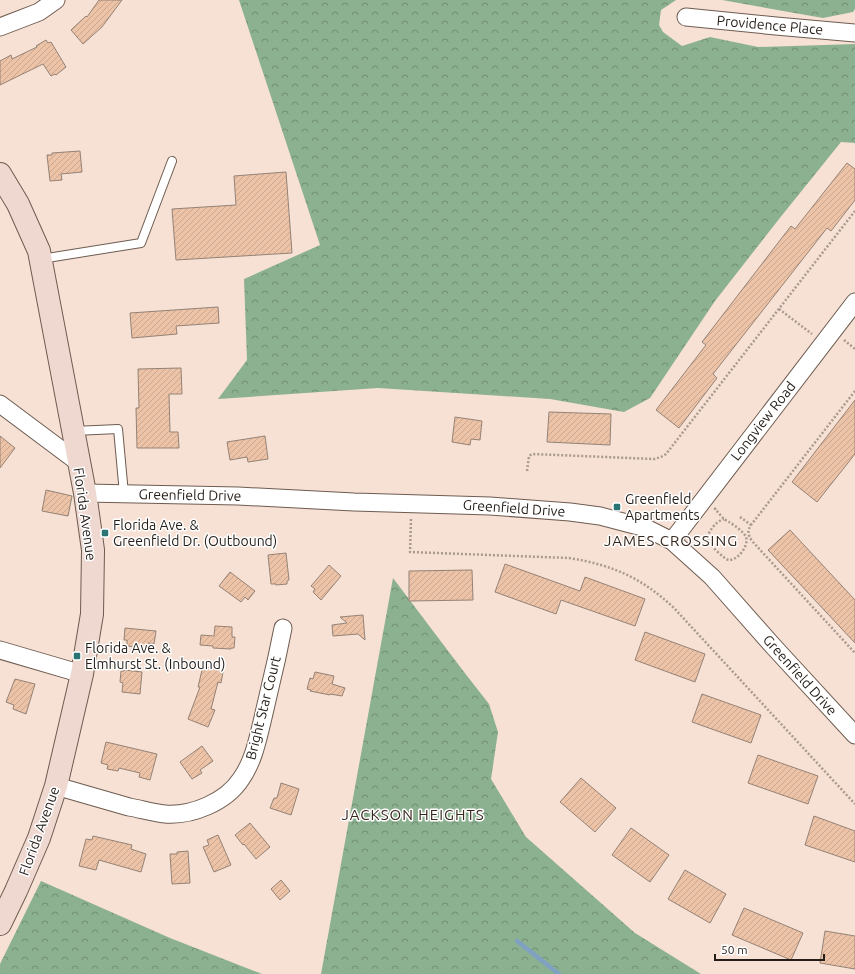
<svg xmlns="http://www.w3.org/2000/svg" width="855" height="974" font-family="Ubuntu,sans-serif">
<defs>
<pattern id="forest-crowns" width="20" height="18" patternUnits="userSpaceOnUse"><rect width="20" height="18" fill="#8cb191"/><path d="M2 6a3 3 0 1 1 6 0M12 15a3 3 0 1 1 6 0" fill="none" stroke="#728f75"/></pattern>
<pattern id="building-hatch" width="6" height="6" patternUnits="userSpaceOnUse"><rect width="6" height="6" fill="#edc3a7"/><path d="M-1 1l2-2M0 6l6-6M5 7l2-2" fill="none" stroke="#cba78f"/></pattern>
</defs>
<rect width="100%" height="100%" fill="#f6e1d4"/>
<!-- forest -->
<g fill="url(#forest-crowns)">
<path d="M 239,0 L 676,0 L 661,10 L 659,25 L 663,32 L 682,46 L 710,37 L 758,47 L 855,44 L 855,143 L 841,142 L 779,219 L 715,301 L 650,398 L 624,412 L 550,399 L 378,388 L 218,399 L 247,360 L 244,279 L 320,245 Z"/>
<path d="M 722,0 L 855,0 L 855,9 L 853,12 L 823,18 Z"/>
<path d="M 393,578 L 464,672 L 489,704 L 498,732 L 491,779 L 526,837 L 635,933 L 701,974 L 321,974 Z"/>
<path d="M 41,881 L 170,938 L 262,974 L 0,974 L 0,964 Z"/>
</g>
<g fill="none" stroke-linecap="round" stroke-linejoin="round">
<!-- stream -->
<path stroke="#81a1c3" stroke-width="4.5" d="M 517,941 L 559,974"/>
</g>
<!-- building -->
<g fill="url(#building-hatch)" stroke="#958276">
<path d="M 99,0 L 122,0 L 102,27 L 83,44 L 71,30 L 86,16 L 87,17 Z"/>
<path d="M 46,40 L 48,43 L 51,42 L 66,67 L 56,75 L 55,74 L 51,76 L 43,64 L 0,85 L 0,61 L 11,55 L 12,59 L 37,47 L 36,46 Z"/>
<path d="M 80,151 L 82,172 L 61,174 L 62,180 L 50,181 L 47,155 L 52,155 L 52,153 Z"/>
<path d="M 847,163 L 855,169 L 855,200 L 831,231 L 827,228 L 713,374 L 717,378 L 679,428 L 656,410 L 706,345 L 702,342 L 791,226 L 795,229 Z"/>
<path d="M 286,172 L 292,253 L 176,260 L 172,209 L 236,205 L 234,176 Z"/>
<path d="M 218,307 L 219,323 L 176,326 L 177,334 L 132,338 L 130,313 Z"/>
<path d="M 181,368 L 182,394 L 169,394 L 170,432 L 178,432 L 179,448 L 137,448 L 136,408 L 139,408 L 138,369 Z"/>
<path d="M 855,400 L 855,454 L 817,502 L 792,482 Z"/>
<path d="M 549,412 L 611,414 L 610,445 L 547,442 Z"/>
<path d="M 455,417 L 482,421 L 480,440 L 471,439 L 470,445 L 452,442 Z"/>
<path d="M 0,436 L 15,448 L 0,468 Z"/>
<path d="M 265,436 L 268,459 L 248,462 L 247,457 L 230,460 L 227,442 Z"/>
<path d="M 46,490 L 72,496 L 68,516 L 42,511 Z"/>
<path d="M 790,530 L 855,600 L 855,643 L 768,550 Z"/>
<path d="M 286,553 L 289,580 L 287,581 L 287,584 L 276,585 L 276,584 L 271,584 L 268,555 Z"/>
<path d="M 505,564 L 580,591 L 585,577 L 645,599 L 635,626 L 561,600 L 556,614 L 495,592 Z"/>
<path d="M 329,565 L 341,576 L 321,600 L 313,592 L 315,589 L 311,586 Z"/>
<path d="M 472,570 L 473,600 L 409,601 L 409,571 Z"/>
<path d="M 230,572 L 255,591 L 248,600 L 245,597 L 241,602 L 219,586 Z"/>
<path d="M 363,615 L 365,640 L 358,634 L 333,636 L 332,625 L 347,623 L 340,617 Z"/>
<path d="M 215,626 L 232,627 L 232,637 L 235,637 L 234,648 L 231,648 L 231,649 L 213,648 L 213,646 L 200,645 L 201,635 L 214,636 Z"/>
<path d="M 125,628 L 156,631 L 154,644 L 148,643 L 147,648 L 127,646 L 127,640 L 124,640 Z"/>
<path d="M 645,632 L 705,654 L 695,682 L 635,660 Z"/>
<path d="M 203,666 L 221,670 L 221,671 L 223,672 L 221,683 L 218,682 L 211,709 L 215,710 L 208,727 L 188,719 L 200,687 L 198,687 Z"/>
<path d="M 124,670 L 142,672 L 140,694 L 122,692 L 123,683 L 120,682 L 121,671 L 124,671 Z"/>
<path d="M 315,672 L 334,676 L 332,684 L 345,688 L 342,696 L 330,694 L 330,695 L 310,691 L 311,690 L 307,689 L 310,678 L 313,679 Z"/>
<path d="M 15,679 L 35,684 L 26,714 L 13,709 L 14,705 L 6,702 Z"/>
<path d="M 702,694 L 761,715 L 751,743 L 692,722 Z"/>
<path d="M 106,742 L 157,754 L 150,780 L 139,777 L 140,773 L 119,768 L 118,771 L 107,769 L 108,765 L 101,763 Z"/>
<path d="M 202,746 L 213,761 L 200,770 L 202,773 L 192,779 L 180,762 Z"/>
<path d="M 758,755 L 818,776 L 808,804 L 748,783 Z"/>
<path d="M 581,778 L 616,808 L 595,832 L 560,802 Z"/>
<path d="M 281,783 L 299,789 L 291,815 L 270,808 L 274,798 L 277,798 Z"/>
<path d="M 814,816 L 855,831 L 855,862 L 805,845 Z"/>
<path d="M 250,823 L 270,847 L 256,859 L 244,844 L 243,845 L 235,835 Z"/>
<path d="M 631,828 L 669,855 L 650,882 L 612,855 Z"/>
<path d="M 218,835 L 231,865 L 214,872 L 203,847 L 209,845 L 207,840 Z"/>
<path d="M 93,836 L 132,845 L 131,849 L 146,854 L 141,872 L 99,860 L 96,870 L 79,866 L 86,839 L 92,840 Z"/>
<path d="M 188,851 L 190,883 L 172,884 L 170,854 L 177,854 L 177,852 Z"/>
<path d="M 685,870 L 726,894 L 710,923 L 668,899 Z"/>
<path d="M 281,880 L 290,891 L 280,900 L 271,889 Z"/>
<path d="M 744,908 L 803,933 L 791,960 L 732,935 Z"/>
<path d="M 825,931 L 855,936 L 855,969 L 820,963 Z"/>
</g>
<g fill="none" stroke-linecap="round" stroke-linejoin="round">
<defs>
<g id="lane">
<path d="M 41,259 L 141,243 L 172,161"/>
<path d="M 74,431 L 118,429 L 124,494"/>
</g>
<g id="street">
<path d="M 686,17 L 776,26 L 855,33"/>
<path d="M 0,27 L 39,12 L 56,0"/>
<path d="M 0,404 L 79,463"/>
<path d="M 85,493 L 238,496 L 354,502 L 490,506 L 570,512 L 600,516 L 646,528 L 672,541 L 712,577 L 773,646 L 855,735"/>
<path d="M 672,541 L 855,302"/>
<path d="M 0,650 L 82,674"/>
<path d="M 56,786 C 80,793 104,800 129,807 C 141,809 153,813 165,814 C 192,816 226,802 241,779 C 253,762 257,742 262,722 C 267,701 272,679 277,657 C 279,647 281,638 283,628"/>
</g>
<path id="secondary" d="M 0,174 L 18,204 L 39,251 L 85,493 L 93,550 L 92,614 L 82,674 L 56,786 L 39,838 L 16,891 L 0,924"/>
</defs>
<!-- lane casing -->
<use href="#lane" stroke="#6e5c51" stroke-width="10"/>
<!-- street casing -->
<use href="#street" stroke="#6e5c51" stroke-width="19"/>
<!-- secondary casing -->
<use href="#secondary" stroke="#6e5c51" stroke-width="24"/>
<!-- path -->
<g stroke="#a9998f" stroke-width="2.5" stroke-dasharray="2 2" stroke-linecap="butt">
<path d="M 779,309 L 812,334"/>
<path d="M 844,340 L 855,349"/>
<path d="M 855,391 L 751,525 C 747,531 748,535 752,541 L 855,653"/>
<path d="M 527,471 L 529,456 L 532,454 L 654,459 L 661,457 L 666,454 L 855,211"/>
<path d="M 716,508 L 715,509 C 718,512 721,516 724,519 C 725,520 728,521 729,522 C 734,525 743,531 746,537 C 749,546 738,560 729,560 C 725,560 710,545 708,541 C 707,540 708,539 707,538 C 709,531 716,521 724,519"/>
<path d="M 740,517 L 751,525"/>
<path d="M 411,519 L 410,552 L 569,558 C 613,565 642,578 674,608 L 855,804"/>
</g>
<!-- lane -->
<use href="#lane" stroke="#fff" stroke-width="8"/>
<!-- street -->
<use href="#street" stroke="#fff" stroke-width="17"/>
<!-- secondary -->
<use href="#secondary" stroke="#eed8d0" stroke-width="22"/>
</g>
<!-- markers -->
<g fill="#2a7473" stroke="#fff" stroke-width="1.5">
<rect x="613" y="503" width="8" height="8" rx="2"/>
<rect x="101" y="529" width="8" height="8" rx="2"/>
<rect x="73" y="652" width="8" height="8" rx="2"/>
</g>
<g text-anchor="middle" stroke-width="3" stroke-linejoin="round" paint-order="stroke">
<!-- street labels -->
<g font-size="14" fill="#241d18" stroke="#fff">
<text transform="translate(770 25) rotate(5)" y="5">Providence Place</text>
<text transform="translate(763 421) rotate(-52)" y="5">Longview Road</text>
<text transform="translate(190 495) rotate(1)" y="5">Greenfield Drive</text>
<text transform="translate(514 508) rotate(4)" y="5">Greenfield Drive</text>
<text transform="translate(85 514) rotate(82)" y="5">Florida Avenue</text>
<text transform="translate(800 675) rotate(48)" y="5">Greenfield Drive</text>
<text transform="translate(263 708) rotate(-76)" y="5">Bright Star Court</text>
<text transform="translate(39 831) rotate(-70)" y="5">Florida Avenue</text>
</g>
<!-- poi labels -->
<g font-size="14" fill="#241d18" stroke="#fff" text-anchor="start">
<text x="625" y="504">Greenfield<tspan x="625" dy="16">Apartments</tspan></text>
<text x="113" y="530">Florida Ave. &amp;<tspan x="113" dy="16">Greenfield Dr. (Outbound)</tspan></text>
<text x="85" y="653">Florida Ave. &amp;<tspan x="85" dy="16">Elmhurst St. (Inbound)</tspan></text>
</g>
<!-- neighbourhood labels -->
<g font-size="15" letter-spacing="1" fill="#37281e" stroke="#fff">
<text x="671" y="546">JAMES CROSSING</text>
<text x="413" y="820">JACKSON HEIGHTS</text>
</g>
</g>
<!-- scale -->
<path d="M715 954v6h109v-6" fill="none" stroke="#241d18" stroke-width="2"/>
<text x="721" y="954" font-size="12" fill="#241d18" stroke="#ffffff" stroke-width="3" paint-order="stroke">50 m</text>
</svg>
